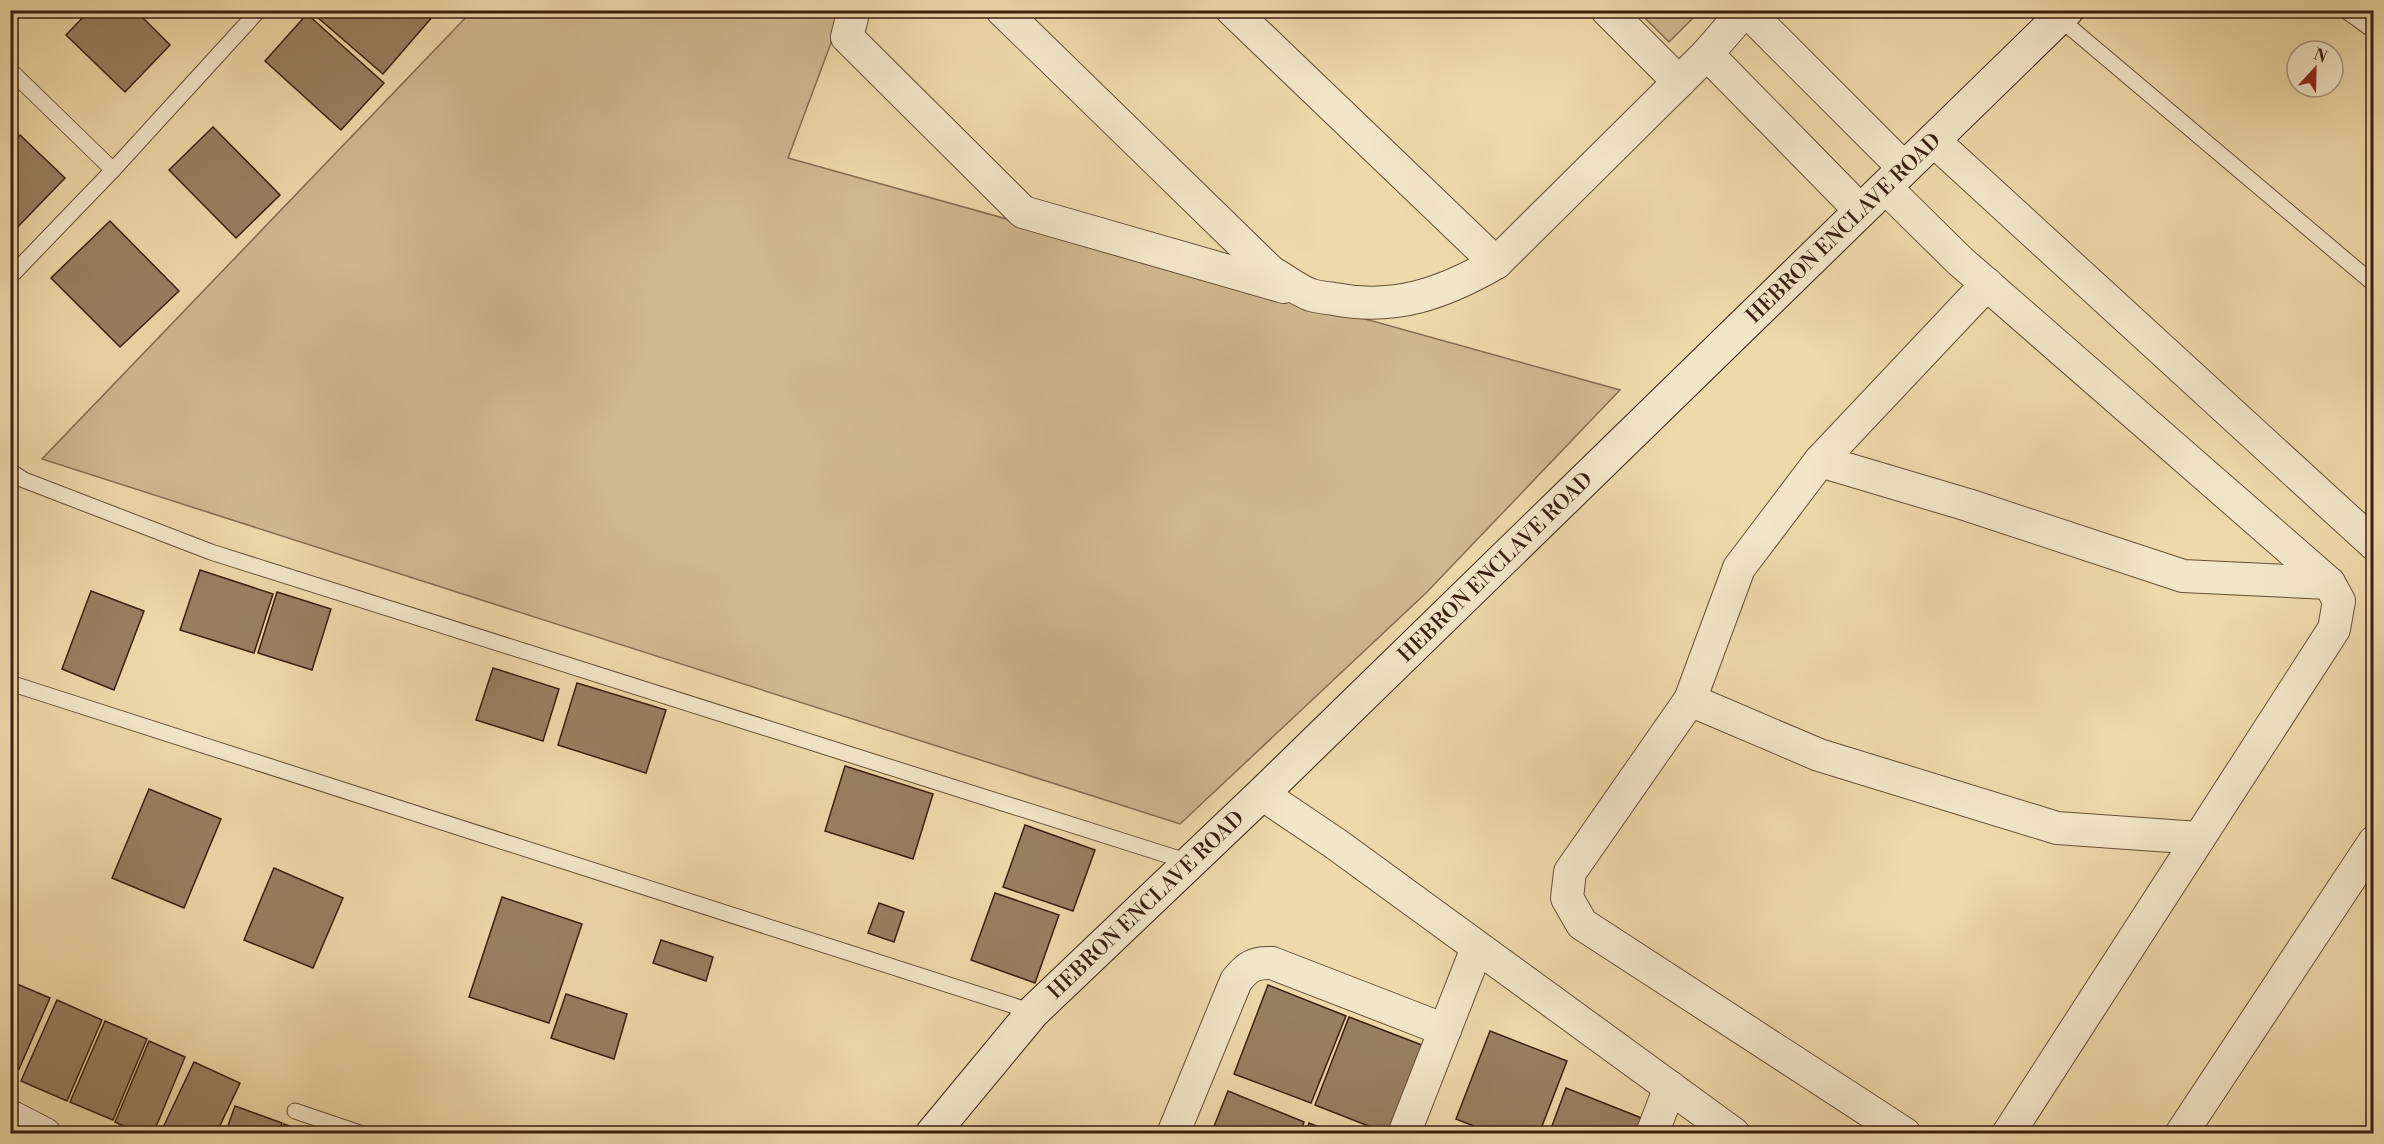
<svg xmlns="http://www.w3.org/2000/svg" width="2384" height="1144" font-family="'Libre Bodoni',serif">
<rect width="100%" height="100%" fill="#edd9aa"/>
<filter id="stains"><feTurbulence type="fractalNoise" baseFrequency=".00333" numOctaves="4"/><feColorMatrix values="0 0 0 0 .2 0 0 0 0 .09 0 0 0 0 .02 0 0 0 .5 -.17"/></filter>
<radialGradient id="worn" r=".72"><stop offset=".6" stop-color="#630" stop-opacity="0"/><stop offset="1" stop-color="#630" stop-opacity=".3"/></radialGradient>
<!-- green -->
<g fill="#cfb990" stroke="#846c50" stroke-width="1.5">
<path d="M 473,10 L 843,11 L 788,158 L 1620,390 L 1426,593 L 1180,824 L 42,459 Z"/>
<path d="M 1638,11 L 1700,11 L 1669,42 Z"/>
</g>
<!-- building -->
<g fill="#978061" stroke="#3a1f11" stroke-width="1.5">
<path d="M 90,10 L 135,10 L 170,45 L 125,92 L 66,35 Z"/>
<path d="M 323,10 L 427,10 L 433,16 L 383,74 L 317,17 Z"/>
<path d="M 307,14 L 384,83 L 341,130 L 265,61 Z"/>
<path d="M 213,127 L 280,195 L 236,238 L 169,170 Z"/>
<path d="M 20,135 L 65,178 L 10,235 L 10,145 Z"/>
<path d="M 110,221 L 179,291 L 120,347 L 51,278 Z"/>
<path d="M 200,570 L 273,594 L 254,653 L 180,630 Z"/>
<path d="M 91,591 L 144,611 L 114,690 L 62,669 Z"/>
<path d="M 277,592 L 331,609 L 312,670 L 258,653 Z"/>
<path d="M 493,668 L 559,689 L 543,741 L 476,720 Z"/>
<path d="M 577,683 L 666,710 L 646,773 L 558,745 Z"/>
<path d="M 845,766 L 933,794 L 913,859 L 825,831 Z"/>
<path d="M 149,789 L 221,819 L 184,908 L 112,878 Z"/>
<path d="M 1025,825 L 1095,850 L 1073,911 L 1003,887 Z"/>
<path d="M 274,868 L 343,898 L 313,968 L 244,940 Z"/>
<path d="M 995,893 L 1059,915 L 1035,983 L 971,960 Z"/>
<path d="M 502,897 L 582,924 L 549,1023 L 469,997 Z"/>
<path d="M 879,903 L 904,912 L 894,942 L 868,933 Z"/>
<path d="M 661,940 L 713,957 L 706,981 L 653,963 Z"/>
<path d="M 10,981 L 50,998 L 19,1069 L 10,1066 Z"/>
<path d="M 1268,985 L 1346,1016 L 1311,1103 L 1234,1074 Z"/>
<path d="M 566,994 L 627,1014 L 614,1059 L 551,1038 Z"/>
<path d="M 57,1000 L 102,1020 L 67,1101 L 21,1081 Z"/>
<path d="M 1349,1017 L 1427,1047 L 1389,1134 L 1315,1105 Z"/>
<path d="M 105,1021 L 147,1039 L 113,1120 L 70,1102 Z"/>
<path d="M 1490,1031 L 1567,1061 L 1539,1134 L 1494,1134 L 1456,1119 Z"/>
<path d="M 149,1041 L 185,1057 L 153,1134 L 141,1134 L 115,1122 Z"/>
<path d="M 194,1062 L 240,1083 L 216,1134 L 160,1134 Z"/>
<path d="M 1566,1088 L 1644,1119 L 1638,1134 L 1549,1134 Z"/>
<path d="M 1228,1091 L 1304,1122 L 1300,1134 L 1211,1134 Z"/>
<path d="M 235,1106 L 282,1123 L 278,1134 L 225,1134 Z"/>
<path d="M 1309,1123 L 1336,1134 L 1305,1134 Z"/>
<path d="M 284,1124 L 312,1134 L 280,1134 Z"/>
</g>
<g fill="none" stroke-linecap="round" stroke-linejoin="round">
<defs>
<g id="lane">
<path d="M 2345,10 L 2374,31"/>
<path d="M 2059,18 L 2374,284"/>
<path d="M 10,70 L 113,170"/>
<path d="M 10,277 L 113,170 L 259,10"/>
<path d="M 10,471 L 24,480 L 211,552 L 1189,862"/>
<path d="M 10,683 L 1033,1012"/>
<path d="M 295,1111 L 363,1134"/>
</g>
<g id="street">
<path d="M 854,10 L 847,37 L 1023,212 L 1284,287"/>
<path d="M 1002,10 L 1271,272 C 1284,279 1297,290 1311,295 C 1318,297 1327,298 1334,299 C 1395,311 1444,293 1496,263"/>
<path d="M 1232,10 L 1496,263 L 1707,54 L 1745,10"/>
<path d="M 1607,10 L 1679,82"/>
<path d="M 1746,10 L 1904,168"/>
<path d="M 1707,54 L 1861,211"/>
<path d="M 1933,140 L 2374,544"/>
<path d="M 1885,187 L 1960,261 L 2329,583 L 2339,601 L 2334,629 L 2008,1134"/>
<path d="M 1820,461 L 1968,505 L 2183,576 L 2329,583"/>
<path d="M 1690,700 L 1819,755 L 2057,828 L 2199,838"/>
<path d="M 1262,794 L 1336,844 L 1734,1134"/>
<path d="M 10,1116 L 45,1134"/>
<path d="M 1173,1134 L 1236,981 C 1247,967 1254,962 1272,963 L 1445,1030"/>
<path d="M 1404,1134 L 1477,948"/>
<path d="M 1652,1134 L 1670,1087"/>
<path d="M 1905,1134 L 1582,924 L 1567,898 L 1570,872 L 1690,700 L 1739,568 L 1820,461 L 1987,284"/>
<path d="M 2181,1134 L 2374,842"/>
</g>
<g id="secondary">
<path id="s1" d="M 932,1134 L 1033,1012 L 1262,794 L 2067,10"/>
</g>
</defs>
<!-- lane casing -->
<use href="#lane" stroke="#674e37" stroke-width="17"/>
<!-- street casing -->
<use href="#street" stroke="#674e37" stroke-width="34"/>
<!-- secondary casing -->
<use href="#secondary" stroke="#3a1f11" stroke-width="35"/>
<!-- lane -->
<use href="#lane" stroke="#f3e6c8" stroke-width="15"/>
<!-- street -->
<use href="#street" stroke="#f3e6c8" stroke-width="32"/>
<!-- secondary -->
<use href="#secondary" stroke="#f3e6c8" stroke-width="33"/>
</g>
<g text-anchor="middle" stroke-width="4.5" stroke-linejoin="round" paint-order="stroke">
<!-- street labels -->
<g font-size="21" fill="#3a1f11" stroke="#f3e6c8">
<text dy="7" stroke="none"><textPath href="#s1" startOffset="1286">HEBRON ENCLAVE ROAD</textPath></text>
<text dy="7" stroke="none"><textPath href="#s1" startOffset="800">HEBRON ENCLAVE ROAD</textPath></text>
<text dy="7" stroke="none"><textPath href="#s1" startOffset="314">HEBRON ENCLAVE ROAD</textPath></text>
</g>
</g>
<!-- margin -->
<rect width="2384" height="1144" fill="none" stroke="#edd9aa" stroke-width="36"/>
<rect x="12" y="12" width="2360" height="1120" fill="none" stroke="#3a1f11" stroke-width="3"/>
<rect x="18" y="18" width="2348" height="1108" fill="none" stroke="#3a1f11" stroke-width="1.5"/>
<!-- north arrow -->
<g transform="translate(2315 69) rotate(22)"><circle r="28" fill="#f3e6c8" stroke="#a9967f" stroke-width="1.5"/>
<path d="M0-4.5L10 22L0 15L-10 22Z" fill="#8f2418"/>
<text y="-9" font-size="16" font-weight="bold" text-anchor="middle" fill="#3a1f11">N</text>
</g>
<rect width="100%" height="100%" filter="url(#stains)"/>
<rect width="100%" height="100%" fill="url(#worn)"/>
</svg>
